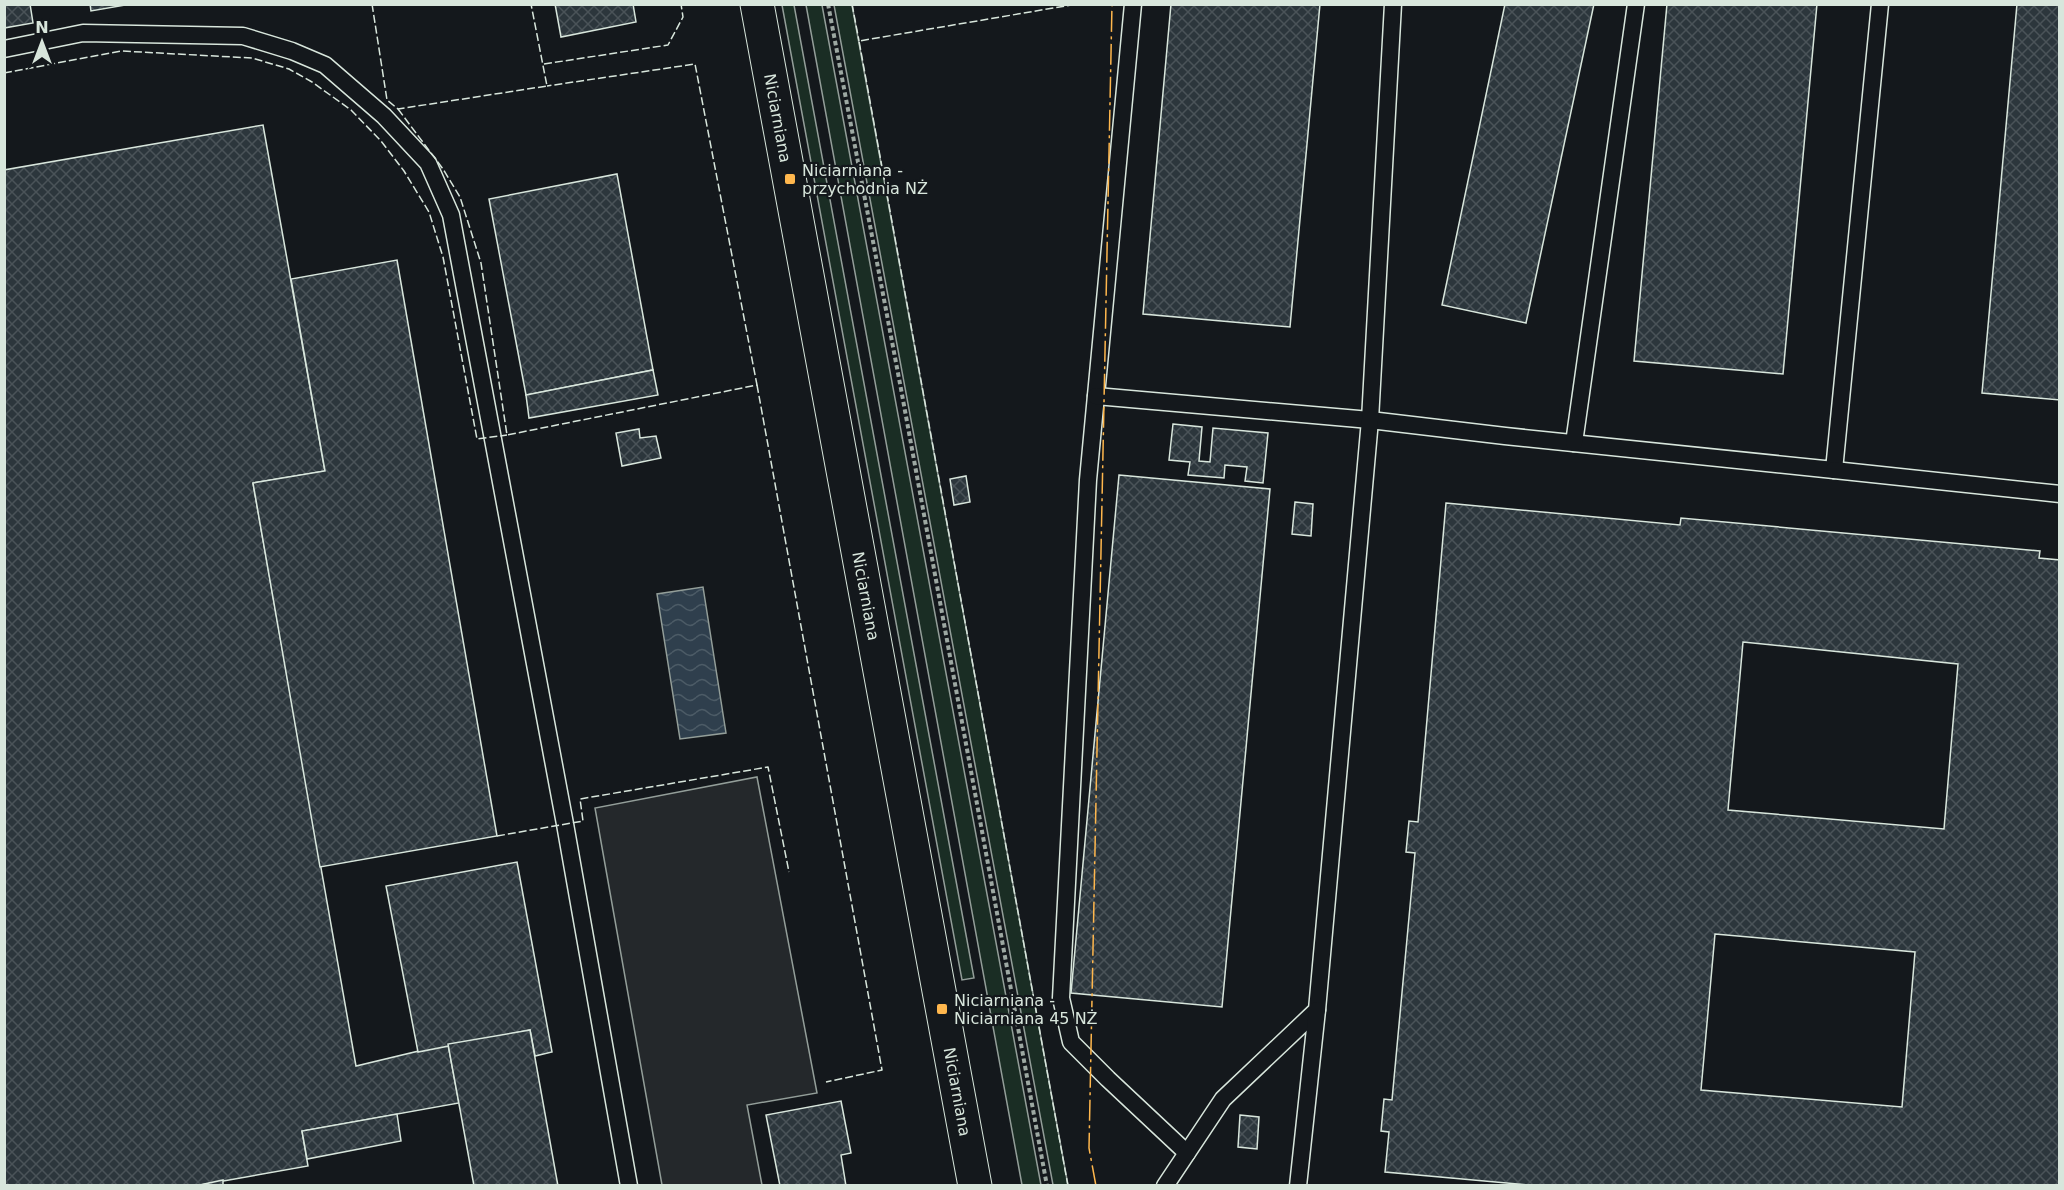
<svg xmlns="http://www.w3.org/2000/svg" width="2064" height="1190" font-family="'DejaVu Sans',sans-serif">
<defs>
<pattern id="water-waves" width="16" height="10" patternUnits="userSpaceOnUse" patternTransform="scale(1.5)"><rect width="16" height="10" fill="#2f3f4d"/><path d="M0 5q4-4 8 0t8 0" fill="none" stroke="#4c5b66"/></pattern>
<pattern id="building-cross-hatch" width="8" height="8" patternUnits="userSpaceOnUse" patternTransform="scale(1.5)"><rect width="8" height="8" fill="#2c363c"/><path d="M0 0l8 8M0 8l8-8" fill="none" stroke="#4a5358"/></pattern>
</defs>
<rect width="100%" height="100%" fill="#14181c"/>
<!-- grass -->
<g fill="#1a2d24" stroke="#939e99" stroke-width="1.5">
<path d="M 782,5 L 794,5 L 974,978 L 962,980 Z"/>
<path d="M 806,5 L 822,5 L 1041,1185 L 1022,1185 Z"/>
<path d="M 834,5 L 852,5 L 1068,1185 L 1053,1185 Z"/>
</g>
<!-- parking -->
<path fill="#24282b" stroke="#939e99" stroke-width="1.5" d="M 757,777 L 817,1093 L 747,1105 L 762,1185 L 662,1185 L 595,808 Z"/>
<!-- water -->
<path fill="url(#water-waves)" stroke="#939e99" stroke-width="1.5" d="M 703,587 L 726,733 L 680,739 L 657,594 Z"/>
<!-- building -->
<g fill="url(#building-cross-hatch)" stroke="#d8e6dc" stroke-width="1.5" fill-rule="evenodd">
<path d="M 4,4 L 30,4 L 33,23 L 4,28 Z"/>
<path d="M 90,4 L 131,4 L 91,11 Z"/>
<path d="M 555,4 L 633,4 L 636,22 L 561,37 Z"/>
<path d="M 1171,4 L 1320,4 L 1290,327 L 1143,314 Z"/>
<path d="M 1505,4 L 1594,4 L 1526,323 L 1442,305 Z"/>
<path d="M 1667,4 L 1817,4 L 1783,374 L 1634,361 Z"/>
<path d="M 2017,4 L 2060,4 L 2060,400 L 1982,393 Z"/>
<path d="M 263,125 L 325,471 L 253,483 L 356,1066 L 448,1044 L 459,1103 L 302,1131 L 308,1166 L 195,1186 L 4,1186 L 4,170 Z"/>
<path d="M 617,174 L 653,370 L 526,395 L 489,199 Z"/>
<path d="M 397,260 L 497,836 L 320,867 L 253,483 L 325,471 L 291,279 Z"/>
<path d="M 653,370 L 658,395 L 529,418 L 526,395 Z"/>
<path d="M 1173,424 L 1202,427 L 1199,461 L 1210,462 L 1213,428 L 1268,433 L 1263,483 L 1245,481 L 1247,467 L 1225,465 L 1224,478 L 1188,475 L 1190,462 L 1169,460 Z"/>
<path d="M 639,429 L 640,438 L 656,436 L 661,458 L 622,466 L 616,433 Z"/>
<path d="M 1119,475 L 1270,489 L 1222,1007 L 1071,993 Z"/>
<path d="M 966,476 L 970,502 L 954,505 L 950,479 Z"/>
<path d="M 1295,502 L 1313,504 L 1311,536 L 1292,534 Z"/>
<path d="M 1446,503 L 1680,525 L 1681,518 L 2040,551 L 2039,558 L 2060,560 L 2060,1186 L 1539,1186 L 1385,1172 L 1389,1132 L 1381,1131 L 1384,1099 L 1392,1100 L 1415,853 L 1406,852 L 1409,821 L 1418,822 ZM 1743,642 L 1958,664 L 1944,829 L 1728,810 ZM 1715,934 L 1915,952 L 1902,1107 L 1701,1090 Z"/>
<path d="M 517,862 L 552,1052 L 535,1056 L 530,1030 L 418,1052 L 386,886 Z"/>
<path d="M 530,1030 L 558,1186 L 474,1186 L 448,1044 Z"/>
<path d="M 841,1101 L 851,1153 L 841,1155 L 846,1186 L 780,1186 L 766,1115 Z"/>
<path d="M 397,1114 L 401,1141 L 307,1159 L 302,1131 Z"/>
<path d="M 1240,1115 L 1259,1117 L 1257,1149 L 1238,1147 Z"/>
<path d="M 223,1180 L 223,1186 L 195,1186 Z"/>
</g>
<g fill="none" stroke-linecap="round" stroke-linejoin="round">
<defs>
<g id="service">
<path d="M 1133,4 L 1088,480 L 1061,998 L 1071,1042 L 1108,1079 L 1187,1153"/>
<path d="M 4,49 L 83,33 L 243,36 L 292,51 L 325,65 L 384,116 L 428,163 L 451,215 L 565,824 L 629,1186"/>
<path d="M 1096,396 L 1370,420 L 1505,436 L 1834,470 L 1880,4"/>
<path d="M 1574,443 L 1636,4"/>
<path d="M 1834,470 L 2060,494"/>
<path d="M 1165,1186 L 1223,1099 L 1317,1010 L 1370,420 L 1393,4"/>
<path d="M 1298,1186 L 1317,1010"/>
</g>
<g id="tertiary">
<path id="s1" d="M 757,4 L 975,1186"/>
</g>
</defs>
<!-- service casing -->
<use href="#service" stroke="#d8e6dc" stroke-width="19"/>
<!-- tertiary casing -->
<use href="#tertiary" stroke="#d8e6dc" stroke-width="35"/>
<!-- path -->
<path stroke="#9da8a2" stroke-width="4" stroke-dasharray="4.5 3" stroke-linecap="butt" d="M 828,4 L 901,389 L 1047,1186"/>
<!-- service -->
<use href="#service" stroke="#14181c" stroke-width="16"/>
<!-- tertiary -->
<use href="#tertiary" stroke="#14181c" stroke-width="33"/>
<!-- fence -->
<g stroke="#d8e6dc" stroke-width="1.5" stroke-dasharray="8 3" stroke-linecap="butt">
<path d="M 372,4 L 387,100 L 398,109 L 547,86 L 531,4"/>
<path d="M 852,4 L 859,41"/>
<path d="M 544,64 L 668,45 L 683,17 L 681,4"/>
<path d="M 4,73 L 121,51 L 252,58 L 289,69 L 312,82 L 351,110 L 381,141 L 404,171 L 429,212 L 443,257 L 477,439 L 507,435"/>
<path d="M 398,109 L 443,169 L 460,197 L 481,263 L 507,435 L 757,385 L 695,64 L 547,86"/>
<path d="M 757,385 L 882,1070 L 826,1082"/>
<path d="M 497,836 L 583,821 L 580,799 L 768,767 L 789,872"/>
<path d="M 1068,1186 L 859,41 L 1077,4"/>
</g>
<!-- power -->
<path stroke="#ffb74d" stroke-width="1.5" stroke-dasharray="21 4.5 3 4.5" stroke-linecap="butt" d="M 1096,1186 L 1089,1148 L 1112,4"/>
</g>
<!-- markers -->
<g fill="#ffb74d" stroke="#14181c" stroke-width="2">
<rect x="784" y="173" width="12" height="12" rx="3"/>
<rect x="936" y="1003" width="12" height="12" rx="3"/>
</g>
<g text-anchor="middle" stroke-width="4.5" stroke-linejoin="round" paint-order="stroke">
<!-- street labels -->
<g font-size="16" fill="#d8e6dc" stroke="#14181c">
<text dy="6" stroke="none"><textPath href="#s1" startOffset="116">Niciarniana</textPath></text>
<text dy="6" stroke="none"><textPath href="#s1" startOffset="602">Niciarniana</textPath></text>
<text dy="6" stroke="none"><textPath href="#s1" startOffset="1106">Niciarniana</textPath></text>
</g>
<!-- poi labels -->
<g font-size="16" fill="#d8e6dc" stroke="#14181c" text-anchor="start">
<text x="802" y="176">Niciarniana -<tspan x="802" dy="18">przychodnia NŻ</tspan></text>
<text x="954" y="1006">Niciarniana -<tspan x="954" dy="18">Niciarniana 45 NŻ</tspan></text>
</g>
</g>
<!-- border -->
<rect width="2064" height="1190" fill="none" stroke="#d8e6dc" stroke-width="12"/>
<!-- north arrow -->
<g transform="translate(42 42)" stroke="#14181c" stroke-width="4.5" paint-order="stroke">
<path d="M0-4.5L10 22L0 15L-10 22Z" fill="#d8e6dc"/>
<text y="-9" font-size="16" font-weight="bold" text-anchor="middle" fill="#d8e6dc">N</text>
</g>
</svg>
